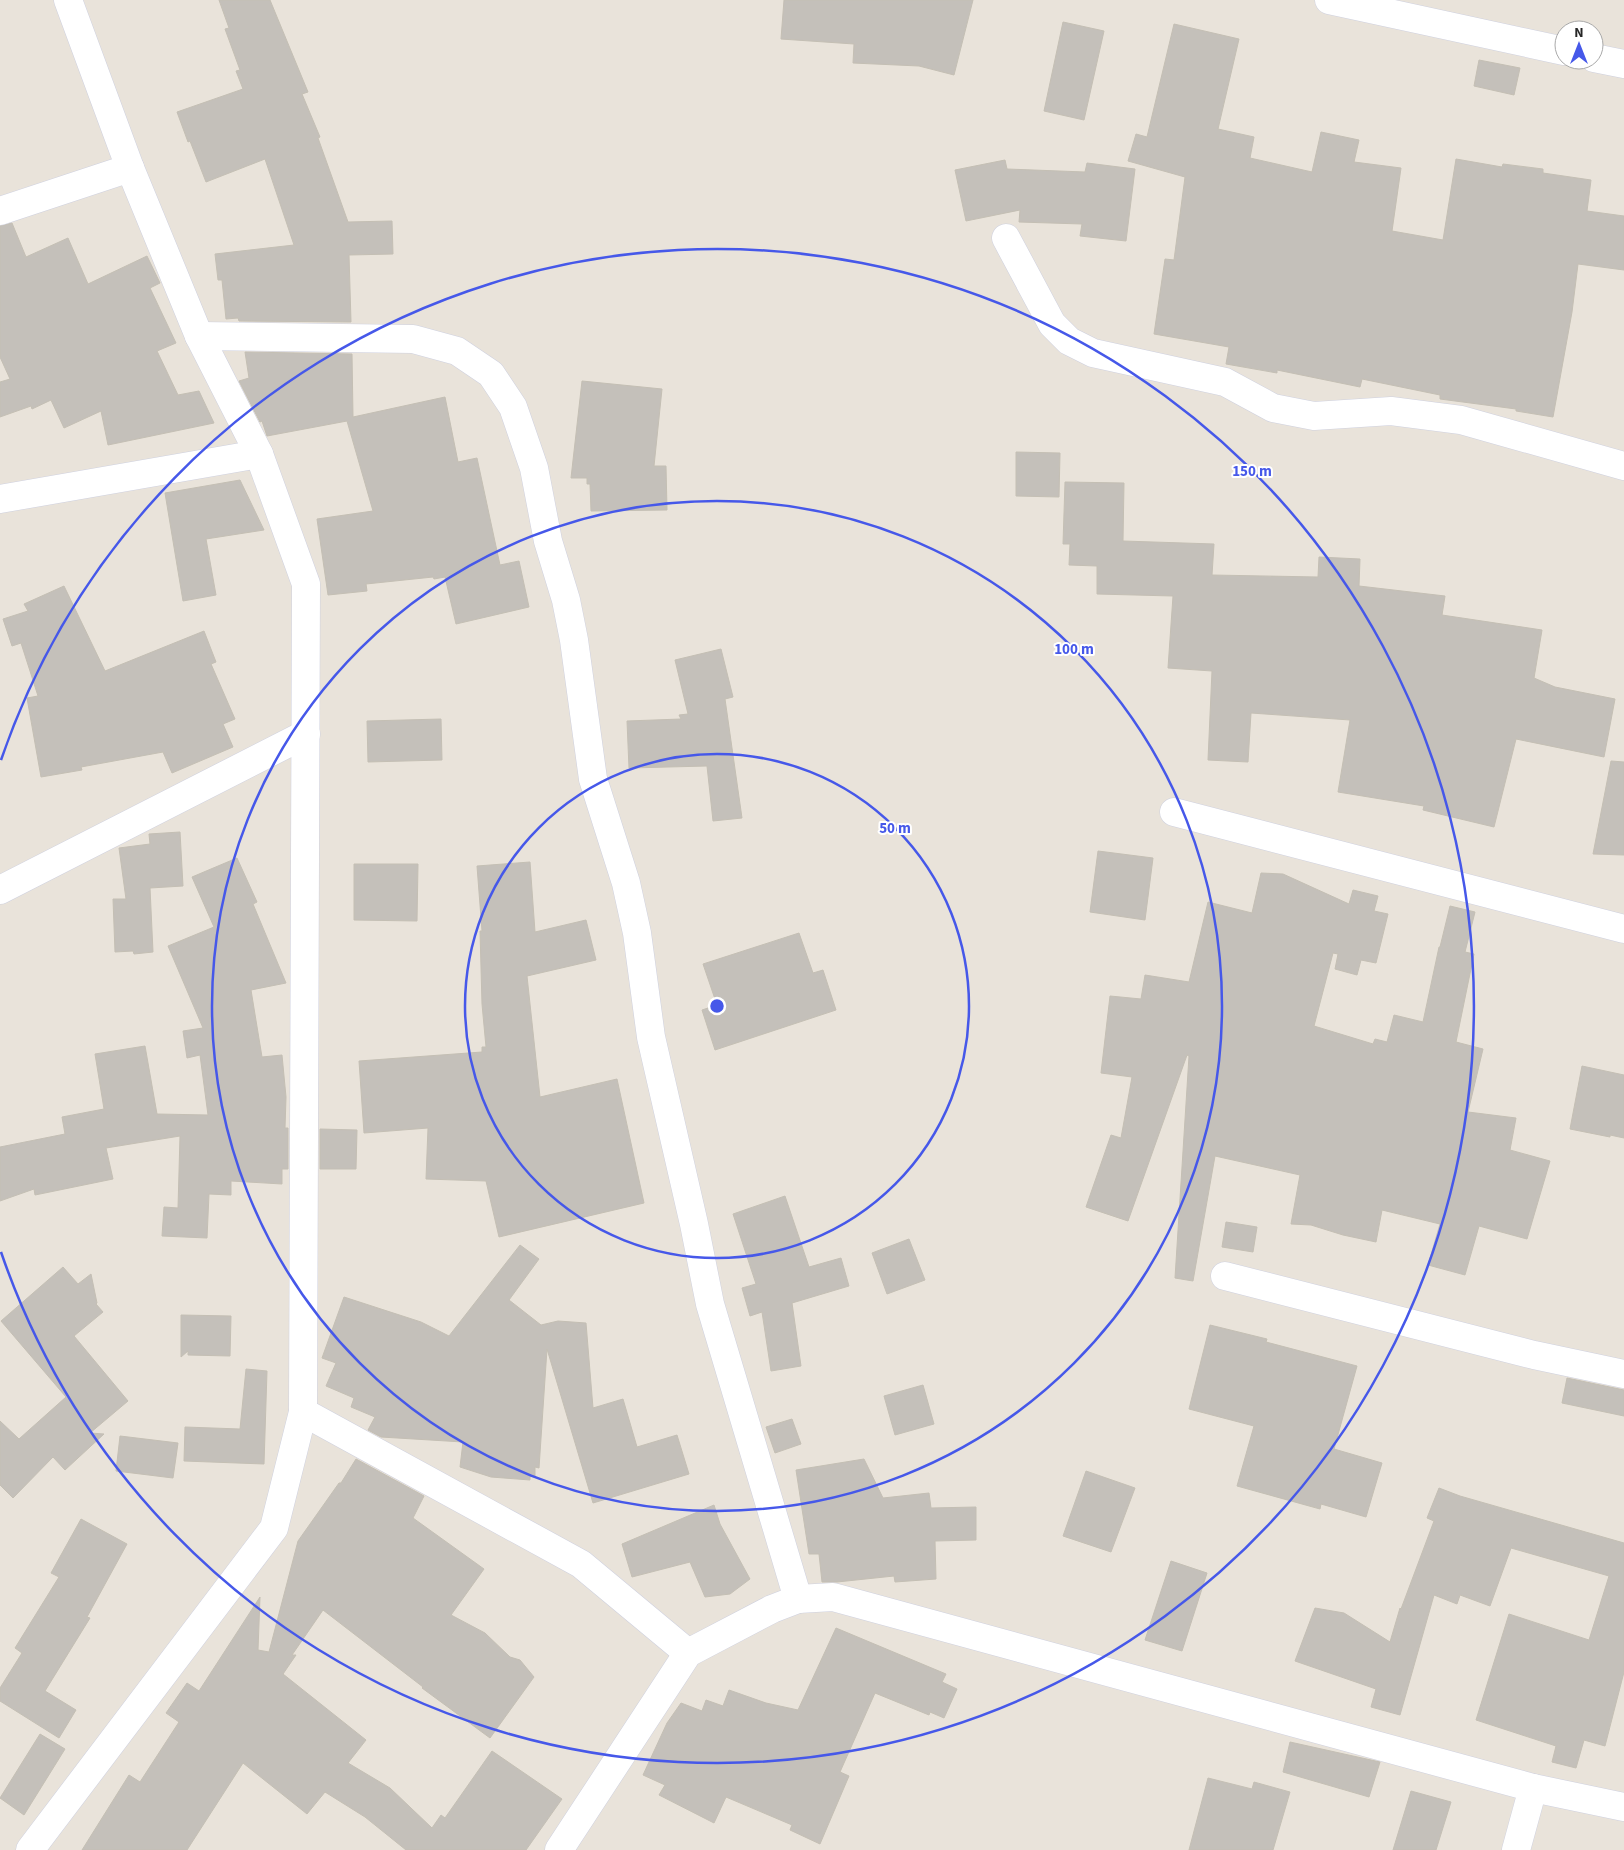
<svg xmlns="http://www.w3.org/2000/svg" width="1624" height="1850" font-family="'Source Sans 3',sans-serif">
<rect width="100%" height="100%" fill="#e9e3da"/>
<!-- building -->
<g fill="#c4c0ba" stroke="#c4bfb4">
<path d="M 219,0 L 270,0 L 308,92 L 302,94 L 320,137 L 318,138 L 348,222 L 392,221 L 393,254 L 349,255 L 351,322 L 239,321 L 238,318 L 226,319 L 222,280 L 218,280 L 215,254 L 294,245 L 265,159 L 206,182 L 190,141 L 188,142 L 177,112 L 243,89 L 236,71 L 240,70 L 225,29 L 229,28 Z"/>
<path d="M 784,0 L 973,0 L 954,75 L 919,66 L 853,63 L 854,44 L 781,39 Z"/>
<path d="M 1063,22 L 1104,31 L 1084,120 L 1044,111 Z"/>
<path d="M 1174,24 L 1239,39 L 1218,129 L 1254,137 L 1250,158 L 1312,172 L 1321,132 L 1359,140 L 1354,162 L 1401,168 L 1392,231 L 1443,240 L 1456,159 L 1502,167 L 1503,164 L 1543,169 L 1543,173 L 1591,180 L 1587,211 L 1624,216 L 1624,270 L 1578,264 L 1572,312 L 1553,417 L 1516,411 L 1516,409 L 1440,399 L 1440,395 L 1362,379 L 1360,387 L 1277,370 L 1277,373 L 1226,364 L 1229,347 L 1154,334 L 1165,259 L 1174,260 L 1185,177 L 1128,161 L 1136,134 L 1147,137 Z"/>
<path d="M 1479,60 L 1520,68 L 1514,95 L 1474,86 Z"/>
<path d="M 1005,160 L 1007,169 L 1085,172 L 1087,163 L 1135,169 L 1126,241 L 1080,236 L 1082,224 L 1019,222 L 1020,210 L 966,221 L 955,170 Z"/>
<path d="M 12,223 L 26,257 L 68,238 L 88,284 L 147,256 L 160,283 L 150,288 L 176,343 L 157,351 L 178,395 L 199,391 L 214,423 L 108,445 L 101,411 L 64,428 L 51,400 L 32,409 L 31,406 L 0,417 L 0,382 L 10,379 L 0,357 L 0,226 Z"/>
<path d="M 245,352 L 352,354 L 353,417 L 445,397 L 458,462 L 477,458 L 500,565 L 519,561 L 529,607 L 456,624 L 445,577 L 434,579 L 433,577 L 366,584 L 367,591 L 328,595 L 317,519 L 373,511 L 347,421 L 267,436 L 262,421 L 260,422 L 239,381 L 249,378 Z"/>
<path d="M 582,381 L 662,389 L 654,466 L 666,466 L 667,510 L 591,511 L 590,484 L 587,484 L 587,478 L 571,478 Z"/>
<path d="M 1016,452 L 1060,453 L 1059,497 L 1016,496 Z"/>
<path d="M 240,480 L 264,530 L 206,539 L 216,595 L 183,601 L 165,493 Z"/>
<path d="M 1065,482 L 1124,483 L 1123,541 L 1214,544 L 1212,575 L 1318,577 L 1319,557 L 1360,559 L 1359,586 L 1445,596 L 1442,615 L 1542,630 L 1534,678 L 1555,687 L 1615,699 L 1604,757 L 1516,739 L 1494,827 L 1423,810 L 1424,806 L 1338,792 L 1350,720 L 1251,713 L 1248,762 L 1208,760 L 1212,671 L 1168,668 L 1173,596 L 1097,594 L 1097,566 L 1069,565 L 1070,544 L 1063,544 Z"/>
<path d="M 64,586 L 105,671 L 204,631 L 216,662 L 211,664 L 235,719 L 223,724 L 233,747 L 172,773 L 163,752 L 81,767 L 82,770 L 41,777 L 27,698 L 38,696 L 21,643 L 12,646 L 3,619 L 28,611 L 24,604 Z"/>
<path d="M 721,649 L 733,697 L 725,699 L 742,818 L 713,821 L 707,766 L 629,768 L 627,721 L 681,719 L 679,715 L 688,714 L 675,660 Z"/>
<path d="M 441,719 L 442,760 L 368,762 L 367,721 Z"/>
<path d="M 1611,761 L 1624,762 L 1624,855 L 1593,854 Z"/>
<path d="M 180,832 L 183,886 L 150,888 L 153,952 L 134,954 L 133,951 L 115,952 L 113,899 L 126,899 L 119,848 L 150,844 L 149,834 Z"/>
<path d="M 1098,851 L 1153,858 L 1145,920 L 1090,912 Z"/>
<path d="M 237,858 L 257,902 L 253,904 L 286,983 L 251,990 L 262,1057 L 282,1055 L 286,1097 L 285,1128 L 288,1128 L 288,1169 L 282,1169 L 282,1184 L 231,1181 L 231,1195 L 209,1194 L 207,1238 L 162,1236 L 164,1207 L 178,1208 L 180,1136 L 106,1148 L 113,1179 L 35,1195 L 34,1189 L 0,1201 L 0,1147 L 65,1134 L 62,1117 L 104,1109 L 95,1054 L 145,1046 L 157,1114 L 208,1115 L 200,1055 L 187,1058 L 183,1031 L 203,1028 L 168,946 L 214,927 L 192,877 Z"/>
<path d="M 530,862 L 535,932 L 586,920 L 596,960 L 527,976 L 540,1097 L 617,1079 L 644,1203 L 499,1237 L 486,1181 L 426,1179 L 428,1128 L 364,1133 L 359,1061 L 482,1052 L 482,1047 L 486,1047 L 482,1004 L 480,931 L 482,931 L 477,866 Z"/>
<path d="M 354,864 L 418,864 L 417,921 L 354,920 Z"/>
<path d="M 1261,873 L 1283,874 L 1349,904 L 1353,890 L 1378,896 L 1374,911 L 1388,914 L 1376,963 L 1361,960 L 1357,975 L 1335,969 L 1338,954 L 1333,953 L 1314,1026 L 1373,1044 L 1375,1039 L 1387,1042 L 1394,1015 L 1423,1022 L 1439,947 L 1440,947 L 1450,906 L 1475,912 L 1465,952 L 1474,954 L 1456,1042 L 1483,1049 L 1468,1112 L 1516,1118 L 1510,1150 L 1550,1161 L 1527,1239 L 1479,1226 L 1465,1275 L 1428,1265 L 1440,1224 L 1382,1210 L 1376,1242 L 1343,1235 L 1311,1225 L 1291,1224 L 1300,1175 L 1215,1156 L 1193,1281 L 1175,1278 L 1189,1056 L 1187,1055 L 1128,1221 L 1086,1207 L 1111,1135 L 1121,1138 L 1132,1077 L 1101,1073 L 1110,996 L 1141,999 L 1145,975 L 1189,982 L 1208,902 L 1252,913 Z"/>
<path d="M 799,933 L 813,973 L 823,970 L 836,1010 L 715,1050 L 702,1010 L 717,1005 L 703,964 Z"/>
<path d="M 1582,1066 L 1624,1075 L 1624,1138 L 1610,1135 L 1610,1137 L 1570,1129 Z"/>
<path d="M 320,1129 L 357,1130 L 356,1169 L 320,1169 Z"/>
<path d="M 785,1196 L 809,1267 L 841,1258 L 849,1286 L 792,1303 L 801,1366 L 771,1371 L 762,1312 L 750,1316 L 742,1288 L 756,1284 L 733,1214 Z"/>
<path d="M 1226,1222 L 1257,1227 L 1253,1252 L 1222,1247 Z"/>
<path d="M 909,1239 L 925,1280 L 887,1294 L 872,1253 Z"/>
<path d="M 520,1245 L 539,1259 L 509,1300 L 541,1325 L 558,1321 L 586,1323 L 593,1408 L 623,1399 L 637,1447 L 677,1435 L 689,1474 L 593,1503 L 547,1349 L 539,1468 L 535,1467 L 535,1477 L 530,1476 L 530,1480 L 491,1477 L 460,1467 L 463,1442 L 381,1437 L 368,1430 L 375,1417 L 351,1407 L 354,1398 L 326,1386 L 336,1363 L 322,1358 L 344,1297 L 421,1322 L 449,1336 Z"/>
<path d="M 63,1267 L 78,1284 L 91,1274 L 97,1303 L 96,1304 L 103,1312 L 74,1336 L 128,1401 L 90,1433 L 104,1434 L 65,1470 L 53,1457 L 13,1498 L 0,1485 L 0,1421 L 19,1439 L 66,1397 L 1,1321 Z"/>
<path d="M 181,1315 L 231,1316 L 230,1356 L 188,1355 L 188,1351 L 181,1357 Z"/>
<path d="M 1210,1325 L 1267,1339 L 1266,1342 L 1357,1366 L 1334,1449 L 1382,1463 L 1366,1517 L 1321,1504 L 1320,1509 L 1237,1486 L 1254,1426 L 1189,1409 Z"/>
<path d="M 246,1369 L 267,1371 L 264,1464 L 184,1461 L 185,1427 L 240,1429 Z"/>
<path d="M 1567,1378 L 1624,1390 L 1624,1416 L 1562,1403 Z"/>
<path d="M 923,1385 L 934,1424 L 895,1435 L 884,1396 Z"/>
<path d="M 792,1419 L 801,1444 L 775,1453 L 766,1427 Z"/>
<path d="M 120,1436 L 178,1443 L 173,1478 L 116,1471 Z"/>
<path d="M 356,1459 L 424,1496 L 413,1518 L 484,1569 L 451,1615 L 485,1633 L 510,1657 L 520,1660 L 534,1677 L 490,1738 L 422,1688 L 423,1687 L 323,1610 L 292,1655 L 296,1655 L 283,1674 L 366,1740 L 348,1763 L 390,1788 L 432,1828 L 441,1815 L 445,1818 L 492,1751 L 562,1799 L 526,1850 L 406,1850 L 365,1817 L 325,1792 L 307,1814 L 243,1763 L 187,1850 L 82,1850 L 129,1775 L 140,1782 L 179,1722 L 166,1713 L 187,1683 L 199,1691 L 260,1597 L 258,1650 L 269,1652 L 298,1541 L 339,1483 L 341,1483 Z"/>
<path d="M 864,1459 L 883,1498 L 929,1493 L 931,1508 L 976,1507 L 976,1540 L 935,1541 L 936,1579 L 895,1582 L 894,1576 L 837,1582 L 822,1582 L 819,1554 L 809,1554 L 796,1470 Z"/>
<path d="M 1086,1471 L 1135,1488 L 1111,1552 L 1063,1536 Z"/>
<path d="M 1439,1488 L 1460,1496 L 1624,1543 L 1624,1672 L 1605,1746 L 1584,1740 L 1576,1768 L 1552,1762 L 1556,1746 L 1476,1720 L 1509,1614 L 1589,1640 L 1609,1576 L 1511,1548 L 1490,1606 L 1460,1595 L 1457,1604 L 1434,1595 L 1400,1715 L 1371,1707 L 1376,1689 L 1295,1661 L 1315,1608 L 1344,1613 L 1390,1642 L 1400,1608 L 1401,1609 L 1434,1521 L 1427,1518 Z"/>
<path d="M 714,1505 L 720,1524 L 750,1579 L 730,1594 L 705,1597 L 690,1562 L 632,1577 L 622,1544 Z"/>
<path d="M 81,1519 L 127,1544 L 87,1617 L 90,1618 L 45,1691 L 76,1710 L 59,1738 L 0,1701 L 0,1688 L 22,1653 L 15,1648 L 59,1577 L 51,1573 Z"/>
<path d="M 1171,1561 L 1207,1573 L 1182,1651 L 1145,1640 Z"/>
<path d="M 836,1628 L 946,1674 L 942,1682 L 957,1689 L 944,1718 L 930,1712 L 929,1715 L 875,1693 L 840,1772 L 849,1776 L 820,1844 L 790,1830 L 792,1825 L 726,1797 L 714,1823 L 659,1795 L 665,1785 L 643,1775 L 667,1723 L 681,1703 L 702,1711 L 706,1700 L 723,1706 L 729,1690 L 766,1703 L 798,1710 Z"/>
<path d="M 40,1734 L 65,1749 L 24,1815 L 0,1798 Z"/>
<path d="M 1290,1742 L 1380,1762 L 1369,1797 L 1283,1772 Z"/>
<path d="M 1208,1778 L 1252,1789 L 1254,1782 L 1290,1792 L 1273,1850 L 1189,1850 Z"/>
<path d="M 1411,1791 L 1451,1802 L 1436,1850 L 1393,1850 Z"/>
</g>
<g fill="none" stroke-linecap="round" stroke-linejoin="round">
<defs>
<g id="minor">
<path d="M 1329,0 L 1564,51"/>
<path d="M 1594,58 L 1624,64"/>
<path d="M 0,211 L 130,168"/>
<path d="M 1006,238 L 1052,324 L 1069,341 L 1093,353 L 1225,382 L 1273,408 L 1314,416 L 1391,411 L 1461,420 L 1624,466"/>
<path d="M 199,336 L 413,339 L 457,351 L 491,374 L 513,407 L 534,468 L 548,541 L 566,600 L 574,640 L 593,779 L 626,883 L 637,933 L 651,1037 L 694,1224 L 710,1304 L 798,1599"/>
<path d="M 0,499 L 259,454"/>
<path d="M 1174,812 L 1624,929"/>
<path d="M 0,890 L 306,734"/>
<path d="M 1225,1276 L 1534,1355 L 1624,1374"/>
<path d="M 303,1412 L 581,1564 L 688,1653"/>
<path d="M 30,1850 L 274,1528 L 303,1412 L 306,584 L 259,454 L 199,336 L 130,168 L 68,0"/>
<path d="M 559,1850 L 688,1653 L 772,1609 L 798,1599 L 833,1597 L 1533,1788 L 1624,1807"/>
<path d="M 1516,1850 L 1533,1788"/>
</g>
</defs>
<!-- minor casing -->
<use href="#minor" stroke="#cfd1df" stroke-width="29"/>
<!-- minor -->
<use href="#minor" stroke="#fff" stroke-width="28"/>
</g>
<!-- distance rings -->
<g fill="none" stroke="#4658e9" stroke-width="2.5">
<circle cx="717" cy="1006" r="252"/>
<circle cx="717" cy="1006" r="505"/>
<path d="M1 760A757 757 0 1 1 1 1252"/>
</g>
<circle cx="717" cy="1006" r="8" fill="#4658e9" stroke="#fff" stroke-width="2.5"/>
<g font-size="15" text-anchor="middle" font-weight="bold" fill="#4658e9" stroke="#fff" stroke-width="4" stroke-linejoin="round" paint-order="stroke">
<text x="1252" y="476">150 m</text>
<text x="1074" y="654">100 m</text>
<text x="895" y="833">50 m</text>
</g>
<!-- north arrow -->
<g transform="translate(1579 45)"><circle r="24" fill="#ffffff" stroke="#a9a9a9"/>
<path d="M0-4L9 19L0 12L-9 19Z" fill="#4658e9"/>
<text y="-8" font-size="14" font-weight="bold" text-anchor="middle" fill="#272727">N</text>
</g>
</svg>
